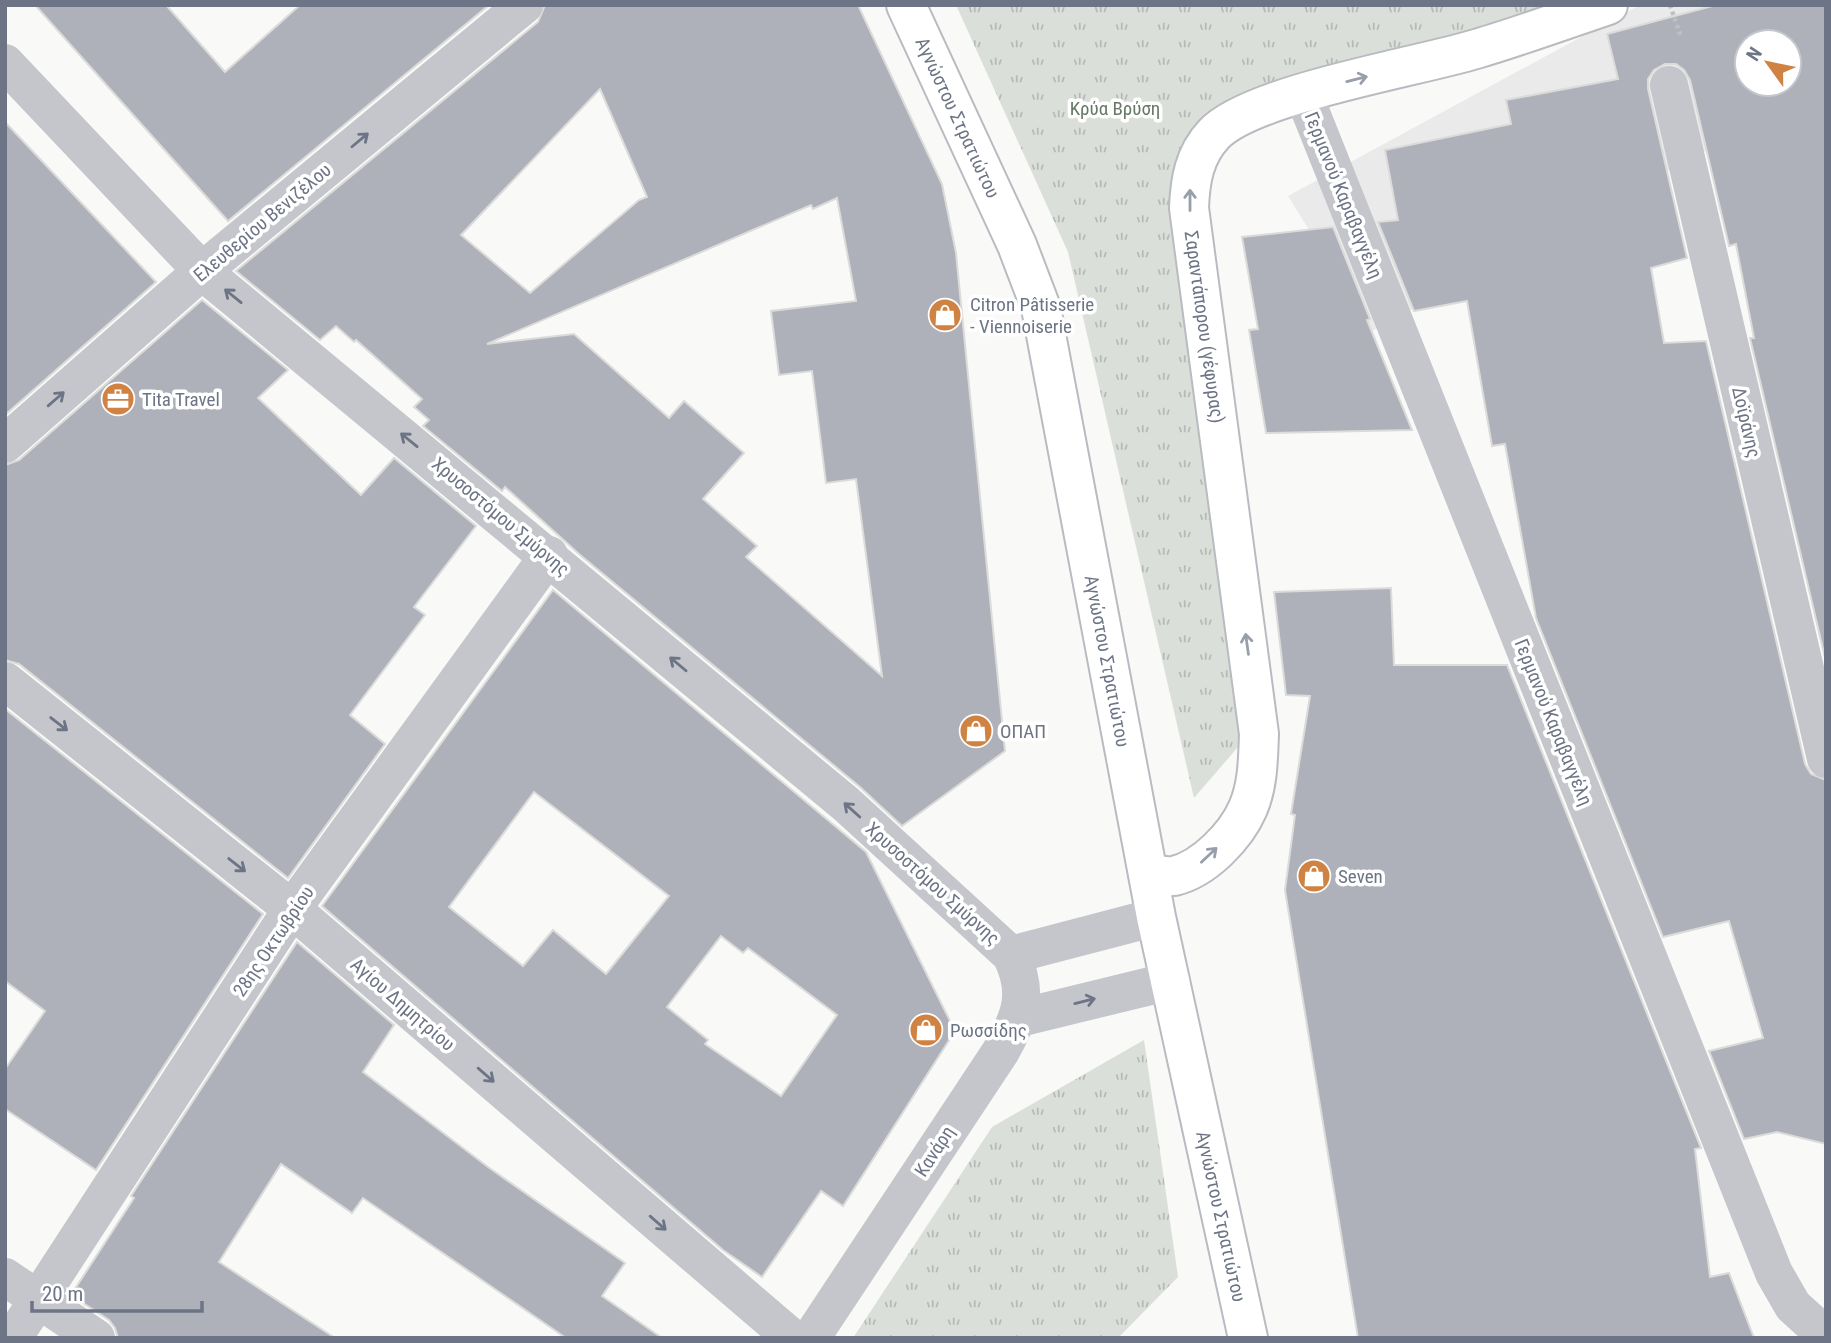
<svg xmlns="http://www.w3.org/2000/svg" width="1831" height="1343" font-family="'Roboto Condensed',sans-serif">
<defs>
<pattern id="grass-tufts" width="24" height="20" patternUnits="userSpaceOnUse" patternTransform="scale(1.75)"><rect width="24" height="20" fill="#dae0d9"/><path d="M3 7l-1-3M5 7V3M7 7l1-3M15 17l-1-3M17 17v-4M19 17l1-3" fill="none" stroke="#b5bab6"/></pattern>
</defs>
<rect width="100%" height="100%" fill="#f9f9f8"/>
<!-- built -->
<path fill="#eaeaeb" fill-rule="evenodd" d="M 1640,5 L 1826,5 L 1826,86 L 1372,331 L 1288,196 ZM 1747,42 L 1789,42 L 1789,84 L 1747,84 Z"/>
<!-- grass -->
<g fill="url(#grass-tufts)">
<path d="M 956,5 L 1608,5 L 1214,134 L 1189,208 L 1263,718 L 1194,798 L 1068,252 Z"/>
<path d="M 1144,1040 L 1178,1277 L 1118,1338 L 853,1338 L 992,1127 Z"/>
</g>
<!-- building -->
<g fill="#aeb1b9" stroke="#dbdbda" stroke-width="2" fill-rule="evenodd">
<path d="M 35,5 L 166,5 L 225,72 L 300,5 L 489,5 L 228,221 Z"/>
<path d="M 545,5 L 858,5 L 942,184 L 956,253 L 1005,751 L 902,826 L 860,787 L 579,554 L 505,487 L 502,491 L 423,426 L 429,420 L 414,407 L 422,399 L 356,340 L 354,342 L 336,326 L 320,340 L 236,271 L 538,22 ZM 600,89 L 647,197 L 639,200 L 530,293 L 461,235 ZM 837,198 L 856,301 L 771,311 L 779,375 L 812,371 L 826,483 L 856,479 L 882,676 L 746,557 L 757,546 L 703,499 L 744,453 L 684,401 L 669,418 L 574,334 L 487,344 L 811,205 L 813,209 Z"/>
<path d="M 1716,5 L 1826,5 L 1826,662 L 1750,338 L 1754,338 L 1736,244 L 1729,246 L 1690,80 L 1684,70 L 1676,64 L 1665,64 L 1654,70 L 1648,79 L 1648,89 L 1687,258 L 1651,268 L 1664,343 L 1706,341 L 1805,764 L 1811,774 L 1826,780 L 1826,1144 L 1777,1132 L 1744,1139 L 1709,1051 L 1763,1038 L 1729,921 L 1663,937 L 1536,618 L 1505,444 L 1492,446 L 1467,301 L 1414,311 L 1378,222 L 1398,220 L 1385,150 L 1511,124 L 1506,100 L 1618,79 L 1607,34 ZM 1747,42 L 1789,42 L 1789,84 L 1747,84 Z"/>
<path d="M 5,122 L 156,282 L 5,415 Z"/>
<path d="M 1333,227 L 1370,319 L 1367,320 L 1412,430 L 1266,433 L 1249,330 L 1258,329 L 1242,237 Z"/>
<path d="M 202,300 L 288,370 L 258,398 L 361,495 L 394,458 L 476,526 L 414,607 L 425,615 L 350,715 L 385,744 L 288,878 L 19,664 L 5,660 L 5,465 L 19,460 Z"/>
<path d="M 1391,588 L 1394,665 L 1507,665 L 1701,1148 L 1695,1149 L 1710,1277 L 1729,1273 L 1754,1338 L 1358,1338 L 1285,890 L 1295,815 L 1291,814 L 1310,696 L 1286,695 L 1274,592 Z"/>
<path d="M 553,590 L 866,852 L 955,1031 L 843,1206 L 821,1191 L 762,1277 L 723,1250 L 322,906 ZM 534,792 L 669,896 L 606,974 L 553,930 L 523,966 L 449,907 ZM 721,936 L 743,953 L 748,948 L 837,1015 L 781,1096 L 705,1044 L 708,1040 L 667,1007 Z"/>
<path d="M 5,709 L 263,914 L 96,1170 L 5,1109 L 5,1069 L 45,1011 L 5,981 Z"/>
<path d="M 297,942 L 394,1025 L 363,1072 L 488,1167 L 625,1263 L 602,1296 L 662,1338 L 566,1338 L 363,1198 L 352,1213 L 281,1164 L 219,1262 L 335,1338 L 118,1338 L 115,1328 L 109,1320 L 71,1295 L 134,1198 L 131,1196 Z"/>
</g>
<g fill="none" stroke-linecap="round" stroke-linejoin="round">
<defs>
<g id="secondary">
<path id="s1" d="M 906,5 L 1017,245 L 1041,308 L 1156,917 L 1248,1338"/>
<path d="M 1148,873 C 1156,874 1166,877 1174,876 C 1204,869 1236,836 1248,808 C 1258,785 1258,759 1259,734 L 1189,208 C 1190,181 1194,155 1214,134 C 1252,94 1417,67 1476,49 C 1520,36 1564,20 1608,5"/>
</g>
</defs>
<!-- secondary casing -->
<use href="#secondary" stroke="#b9bbc1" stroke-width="42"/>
<!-- path -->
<path stroke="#bebfc2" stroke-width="4.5" stroke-dasharray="3.5 3.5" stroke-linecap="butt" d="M 1670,5 L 1681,37"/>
<!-- street -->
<g stroke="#c4c6cb" stroke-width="38">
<path d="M 5,63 L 202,271 L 846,804 L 1011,955 C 1030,993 1020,1017 1001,1051 L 811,1338"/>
<path d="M 1669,85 L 1826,759"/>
<path d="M 1303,93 L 1774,1273 L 1793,1306 L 1826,1336"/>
<path d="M 5,444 L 202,271 L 524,5"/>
<path d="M 5,681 L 292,909 L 792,1338"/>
<path d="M 1011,955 L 1156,917"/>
<path d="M 1019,1018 L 1171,981"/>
<path d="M 5,1277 L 96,1338"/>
<path d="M 13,1338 L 292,909 L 549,555"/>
</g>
<!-- secondary -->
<use href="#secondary" stroke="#fff" stroke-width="38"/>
</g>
<!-- one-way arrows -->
<defs><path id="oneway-shaft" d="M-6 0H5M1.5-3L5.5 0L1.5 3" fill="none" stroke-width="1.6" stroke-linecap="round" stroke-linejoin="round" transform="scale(1.75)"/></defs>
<g stroke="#989eaa">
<use href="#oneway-shaft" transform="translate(1357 79) rotate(-14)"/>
<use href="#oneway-shaft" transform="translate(1190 200) rotate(-90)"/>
<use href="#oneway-shaft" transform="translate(1247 644) rotate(-98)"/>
<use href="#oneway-shaft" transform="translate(1209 855) rotate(-43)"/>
</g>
<g stroke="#6c7485">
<use href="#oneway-shaft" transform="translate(360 140) rotate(-40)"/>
<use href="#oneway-shaft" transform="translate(233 296) rotate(-141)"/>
<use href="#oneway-shaft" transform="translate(56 399) rotate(-41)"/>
<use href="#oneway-shaft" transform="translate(409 440) rotate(-141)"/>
<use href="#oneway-shaft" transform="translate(678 664) rotate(-140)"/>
<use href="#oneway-shaft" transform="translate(59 724) rotate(38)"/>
<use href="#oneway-shaft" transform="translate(852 810) rotate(-138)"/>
<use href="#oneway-shaft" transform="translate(237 865) rotate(38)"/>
<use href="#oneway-shaft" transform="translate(1085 1001) rotate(-14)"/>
<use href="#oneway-shaft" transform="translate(486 1075) rotate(41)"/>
<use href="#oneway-shaft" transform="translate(658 1223) rotate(41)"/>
</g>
<!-- icons -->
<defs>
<symbol id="shop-disc" viewBox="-11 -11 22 22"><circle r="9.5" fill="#cf8242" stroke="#fff"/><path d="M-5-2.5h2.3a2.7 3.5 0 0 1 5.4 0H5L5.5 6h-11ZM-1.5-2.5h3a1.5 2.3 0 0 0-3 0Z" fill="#fff"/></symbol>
<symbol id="office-disc" viewBox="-11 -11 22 22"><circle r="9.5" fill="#cf8242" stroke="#fff"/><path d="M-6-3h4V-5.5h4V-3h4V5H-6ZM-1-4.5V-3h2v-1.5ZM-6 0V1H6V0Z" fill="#fff"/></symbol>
</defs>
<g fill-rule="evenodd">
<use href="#shop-disc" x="926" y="296" width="38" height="38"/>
<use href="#office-disc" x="99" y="380" width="38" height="38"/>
<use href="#shop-disc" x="957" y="712" width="38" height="38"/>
<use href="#shop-disc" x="1295" y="857" width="38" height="38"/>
<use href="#shop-disc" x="907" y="1011" width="38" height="38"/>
</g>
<g text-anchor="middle" stroke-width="7" stroke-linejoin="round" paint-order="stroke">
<!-- park labels -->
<g font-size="19" fill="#667866" stroke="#fff">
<text x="1115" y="115">Κρύα Βρύση</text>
</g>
<!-- street labels -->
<g font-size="19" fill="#6c7485" stroke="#fff">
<text dy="7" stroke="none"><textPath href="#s1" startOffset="124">Αγνώστου Στρατιώτου</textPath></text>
<text transform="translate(1344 195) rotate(68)" y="7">Γερμανού Καραβαγγέλη</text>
<text transform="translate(262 222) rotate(-40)" y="7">Ελευθερίου Βενιζέλου</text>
<text transform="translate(1205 327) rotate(82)" y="7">Σαραντάπορου (γέφυρας)</text>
<text transform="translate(1747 422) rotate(77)" y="7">Δοϊράνης</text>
<text transform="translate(501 516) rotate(40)" y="7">Χρυσοστόμου Σμύρνης</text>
<text dy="7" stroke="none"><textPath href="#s1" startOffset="691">Αγνώστου Στρατιώτου</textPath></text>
<text transform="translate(1554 722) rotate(68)" y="7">Γερμανού Καραβαγγέλη</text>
<text transform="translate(933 883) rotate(42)" y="7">Χρυσοστόμου Σμύρνης</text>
<text transform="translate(273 941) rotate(-56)" y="7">28ης Οκτωβρίου</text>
<text transform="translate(403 1004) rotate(41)" y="7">Αγίου Δημητρίου</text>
<text transform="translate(934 1151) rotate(-57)" y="7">Κανάρη</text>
<text dy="7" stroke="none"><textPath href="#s1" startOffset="1258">Αγνώστου Στρατιώτου</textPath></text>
</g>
<!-- poi labels -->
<g font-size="19" fill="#6c7485" stroke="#fff" text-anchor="start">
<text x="970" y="311">Citron Pâtisserie<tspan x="970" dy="22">- Viennoiserie</tspan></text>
<text x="142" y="406">Tita Travel</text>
<text x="1000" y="738">ΟΠΑΠ</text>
<text x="1338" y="883">Seven</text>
<text x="950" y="1037">Ρωσσίδης</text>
</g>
</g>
<!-- border -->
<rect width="1831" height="1343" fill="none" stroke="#6c7485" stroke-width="14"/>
<!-- north arrow -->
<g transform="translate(1768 63) rotate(303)"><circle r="33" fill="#ffffff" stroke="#c4c7ce" stroke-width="2"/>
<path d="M0-5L12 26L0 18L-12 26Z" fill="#cf8242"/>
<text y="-10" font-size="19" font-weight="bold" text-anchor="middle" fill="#6c7485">N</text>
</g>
<!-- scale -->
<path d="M32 1301v10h170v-10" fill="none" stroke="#6c7485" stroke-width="3.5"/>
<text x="42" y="1301" font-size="21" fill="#6c7485" stroke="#ffffff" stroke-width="5" paint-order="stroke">20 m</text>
</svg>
